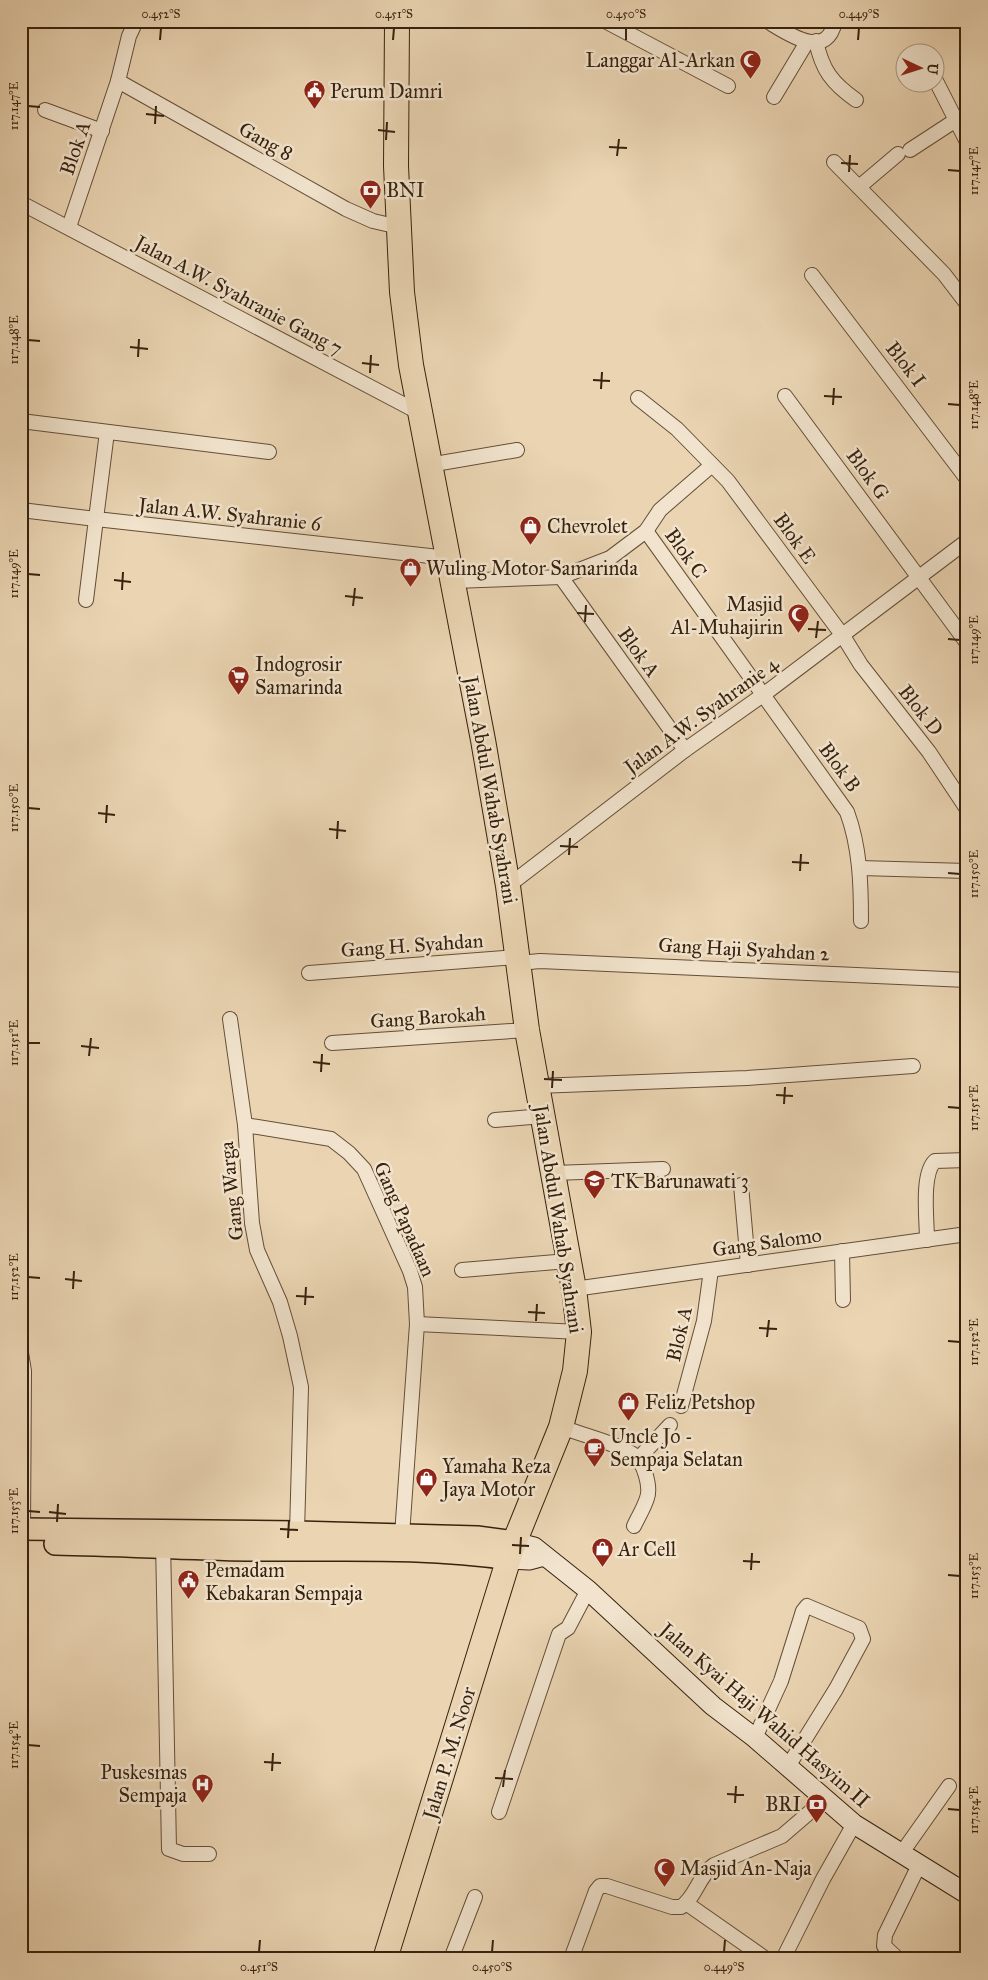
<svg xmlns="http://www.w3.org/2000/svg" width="988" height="1980" font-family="'IM FELL Great Primer',serif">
<rect width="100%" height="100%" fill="#ead4b2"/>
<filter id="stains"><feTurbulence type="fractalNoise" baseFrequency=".004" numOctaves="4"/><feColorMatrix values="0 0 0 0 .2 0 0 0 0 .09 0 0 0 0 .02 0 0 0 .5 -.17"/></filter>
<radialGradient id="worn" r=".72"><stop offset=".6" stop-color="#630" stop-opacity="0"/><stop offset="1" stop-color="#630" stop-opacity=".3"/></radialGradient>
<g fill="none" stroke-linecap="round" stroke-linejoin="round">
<defs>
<g id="street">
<path d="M 605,21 L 728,86"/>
<path d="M 767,21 C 787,33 827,62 835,21"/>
<path d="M 816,41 C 822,70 832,83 856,100"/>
<path d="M 118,81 L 346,209 L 373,221 L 399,227"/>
<path d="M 936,81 L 967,142"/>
<path d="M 774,97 L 807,42"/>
<path d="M 45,110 L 102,131"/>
<path d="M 910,150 L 956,120"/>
<path d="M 834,162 L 944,274 L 967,304"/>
<path d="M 859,187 L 898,154"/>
<path d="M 21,203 L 418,412"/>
<path d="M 69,227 L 118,81 L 129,36 L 136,21"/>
<path d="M 812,275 L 967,479"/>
<path d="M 785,396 L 967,643"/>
<path d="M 638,398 L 677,429 L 728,481 L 843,636 L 861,665 L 929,752 L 967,809"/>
<path d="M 21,421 L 269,452"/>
<path d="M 107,432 L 96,519 L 448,558"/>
<path d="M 429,465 L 517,450"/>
<path d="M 21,510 L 96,519 L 86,600"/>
<path d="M 646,531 L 847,812 C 860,847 861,884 861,921"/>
<path d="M 561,577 L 685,750"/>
<path d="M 454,581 L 561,577 L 610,558 L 646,531 L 660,510 L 712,465"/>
<path d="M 860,868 L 967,871"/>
<path d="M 508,886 L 685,750 L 763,695 L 967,541"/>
<path d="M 519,963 L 540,961 L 967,980"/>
<path d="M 309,973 L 517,957"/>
<path d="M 230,1019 L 245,1125 L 252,1223 L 257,1250 L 280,1302 L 290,1336 L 301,1387 L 297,1532"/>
<path d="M 332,1043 L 527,1030"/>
<path d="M 537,1086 L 747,1078 L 913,1066"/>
<path d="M 495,1120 L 543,1116"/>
<path d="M 245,1125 L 331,1139 L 349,1153 L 364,1169 L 410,1271 L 415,1287 L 417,1324 L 402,1535"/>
<path d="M 554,1173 L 663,1169"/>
<path d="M 741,1185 L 748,1265"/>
<path d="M 927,1240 C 927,1220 921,1174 935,1161 L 967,1160"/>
<path d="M 842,1251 L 843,1300"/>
<path d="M 462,1270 L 568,1261"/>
<path d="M 574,1289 L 967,1234"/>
<path d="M 417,1324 L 579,1332"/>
<path d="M 21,1353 L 24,1371 L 23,1529"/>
<path d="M 681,1406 L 704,1321 L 711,1270"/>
<path d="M 561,1427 C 580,1434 619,1444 634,1455 C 644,1462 651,1487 647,1498 C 644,1508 638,1517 634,1526"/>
<path d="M 638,1459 L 670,1425"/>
<path d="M 163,1541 L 169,1849 L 183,1854 L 209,1854"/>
<path d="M 755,1738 L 781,1681 L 803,1611 L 807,1606 L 859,1628 L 863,1639 L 836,1689 L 787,1768"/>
<path d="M 499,1812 L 559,1634 L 568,1628 L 588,1590"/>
<path d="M 901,1854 L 949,1786"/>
<path d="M 686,1903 L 766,1959"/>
<path d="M 451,1959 L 475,1897"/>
<path d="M 571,1959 L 596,1891 L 600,1886 L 607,1886 L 672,1907 L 681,1907 C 696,1897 699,1875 714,1865 L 782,1836 L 825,1799"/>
<path d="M 783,1959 L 823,1879 L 854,1824"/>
<path d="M 898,1959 L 884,1946 L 885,1935 L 919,1865"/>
</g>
<g id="secondary">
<path d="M 514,1542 L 534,1547 L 588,1590 L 713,1706 L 755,1738 L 854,1824 L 967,1894"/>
<path d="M 509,1559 L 529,1560 L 544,1556"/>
</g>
<g id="primary">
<path d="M 21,1529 L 297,1532 L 477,1537 L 514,1542"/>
<path d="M 55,1544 C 119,1545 184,1549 248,1550 C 335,1551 422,1546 509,1559"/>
</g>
<path id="highway" d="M 385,1959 L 512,1548 L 561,1427 L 575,1371 L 579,1332 L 574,1289 L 527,1030 L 508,886 L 483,740 L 411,365 L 402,292 L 396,166 L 397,21"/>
</defs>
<!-- street casing -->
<use href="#street" stroke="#644e37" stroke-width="16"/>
<!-- secondary casing -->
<use href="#secondary" stroke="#37220e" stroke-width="21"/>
<!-- primary casing -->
<use href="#primary" stroke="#37220e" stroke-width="24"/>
<!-- highway casing -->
<use href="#highway" stroke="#37220e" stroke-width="26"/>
<!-- street -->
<use href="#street" stroke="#f1e3cd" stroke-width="14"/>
<!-- secondary -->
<use href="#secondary" stroke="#f1e3cd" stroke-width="19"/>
<!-- primary -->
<use href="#primary" stroke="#ead4b2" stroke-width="21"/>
<!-- highway -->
<use href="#highway" stroke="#ead4b2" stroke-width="24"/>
</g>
<!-- ticks -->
<path fill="none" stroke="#37220e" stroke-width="2" d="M 160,40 L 161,28M 393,40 L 394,28M 626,40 L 626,28M 858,40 L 859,28M 28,106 L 40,107M 146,114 L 164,116M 155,124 L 156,106M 378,130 L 395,132M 386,140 L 387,122M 609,147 L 627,148M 617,156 L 619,139M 841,163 L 858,164M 948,170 L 960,171M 849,172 L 850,155M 28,340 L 40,341M 130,347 L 148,349M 138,357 L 139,339M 362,363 L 379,365M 370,373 L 371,355M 593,380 L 610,381M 601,389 L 602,372M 824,396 L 842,397M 948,404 L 960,405M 833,405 L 834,388M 28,574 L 40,575M 114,580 L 131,582M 122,590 L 123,572M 345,596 L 363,598M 353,606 L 355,588M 577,613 L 594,614M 585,622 L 586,605M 808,629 L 826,630M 816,638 L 818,621M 948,639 L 960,640M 28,808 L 40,809M 98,813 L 115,815M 106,823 L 107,805M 329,829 L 346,831M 337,839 L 338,821M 560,846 L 578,847M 569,855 L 570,838M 792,862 L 809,863M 800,871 L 801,854M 948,873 L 960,874M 28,1043 L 40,1043M 81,1046 L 99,1048M 89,1056 L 91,1038M 313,1062 L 330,1064M 321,1072 L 322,1054M 544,1079 L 562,1080M 552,1088 L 553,1071M 776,1095 L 793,1096M 784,1104 L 785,1087M 948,1107 L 960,1108M 28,1277 L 40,1278M 65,1279 L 82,1281M 73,1289 L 74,1271M 296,1296 L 314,1297M 305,1305 L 306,1287M 528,1312 L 545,1313M 536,1321 L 537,1304M 759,1328 L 777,1329M 767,1337 L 769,1320M 948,1341 L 960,1342M 28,1511 L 40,1512M 49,1512 L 66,1514M 57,1522 L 58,1504M 280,1529 L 298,1530M 288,1538 L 289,1520M 512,1545 L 529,1546M 520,1554 L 521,1537M 743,1561 L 760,1562M 751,1570 L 752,1553M 948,1575 L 960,1576M 28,1745 L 40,1746M 264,1762 L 281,1763M 272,1771 L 273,1753M 495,1778 L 513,1779M 503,1787 L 505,1770M 727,1794 L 744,1795M 735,1803 L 736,1786M 948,1809 L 960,1810M 259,1952 L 260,1940M 492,1952 L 493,1940M 724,1952 L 725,1940"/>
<!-- icons -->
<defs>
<symbol id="mosque-pin" viewBox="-11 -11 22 30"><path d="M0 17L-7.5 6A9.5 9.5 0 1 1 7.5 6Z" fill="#8f2418" stroke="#f1e3cd"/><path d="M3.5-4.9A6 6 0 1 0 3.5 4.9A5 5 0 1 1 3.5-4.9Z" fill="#fff"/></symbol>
<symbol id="civic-pin" viewBox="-11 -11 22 30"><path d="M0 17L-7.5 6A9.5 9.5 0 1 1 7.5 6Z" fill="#8f2418" stroke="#f1e3cd"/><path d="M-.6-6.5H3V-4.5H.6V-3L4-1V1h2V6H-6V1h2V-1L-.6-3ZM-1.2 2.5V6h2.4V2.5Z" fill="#fff"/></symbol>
<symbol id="bank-pin" viewBox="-11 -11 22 30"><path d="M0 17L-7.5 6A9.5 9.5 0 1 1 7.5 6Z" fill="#8f2418" stroke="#f1e3cd"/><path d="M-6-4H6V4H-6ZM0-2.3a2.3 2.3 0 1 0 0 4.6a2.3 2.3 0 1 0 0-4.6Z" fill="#fff"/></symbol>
<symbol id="shop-pin" viewBox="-11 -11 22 30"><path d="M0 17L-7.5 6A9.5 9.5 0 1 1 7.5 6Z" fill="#8f2418" stroke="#f1e3cd"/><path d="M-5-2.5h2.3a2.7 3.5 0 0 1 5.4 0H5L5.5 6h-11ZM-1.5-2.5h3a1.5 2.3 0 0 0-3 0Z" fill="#fff"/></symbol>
<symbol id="supermarket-pin" viewBox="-11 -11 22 30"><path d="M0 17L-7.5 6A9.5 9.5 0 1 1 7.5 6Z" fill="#8f2418" stroke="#f1e3cd"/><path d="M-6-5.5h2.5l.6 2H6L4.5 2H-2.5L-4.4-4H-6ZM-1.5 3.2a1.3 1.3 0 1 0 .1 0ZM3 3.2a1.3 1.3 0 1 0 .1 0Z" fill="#fff"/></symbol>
<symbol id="school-pin" viewBox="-11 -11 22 30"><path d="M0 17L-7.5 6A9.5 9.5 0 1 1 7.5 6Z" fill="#8f2418" stroke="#f1e3cd"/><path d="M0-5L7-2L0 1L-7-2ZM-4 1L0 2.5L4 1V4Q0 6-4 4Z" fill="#fff"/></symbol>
<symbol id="cafe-pin" viewBox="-11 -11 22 30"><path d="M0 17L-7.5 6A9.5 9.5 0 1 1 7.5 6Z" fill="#8f2418" stroke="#f1e3cd"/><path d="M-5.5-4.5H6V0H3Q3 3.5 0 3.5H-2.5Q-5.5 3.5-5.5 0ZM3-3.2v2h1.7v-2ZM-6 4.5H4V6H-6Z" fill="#fff"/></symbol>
<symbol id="hospital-pin" viewBox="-11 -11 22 30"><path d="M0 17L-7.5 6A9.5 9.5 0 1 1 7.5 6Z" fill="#8f2418" stroke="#f1e3cd"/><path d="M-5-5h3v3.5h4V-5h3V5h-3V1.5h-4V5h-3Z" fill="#fff"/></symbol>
</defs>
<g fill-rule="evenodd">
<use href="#mosque-pin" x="738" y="48" width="25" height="34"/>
<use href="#civic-pin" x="302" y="78" width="25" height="34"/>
<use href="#bank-pin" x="358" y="178" width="25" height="34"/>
<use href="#shop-pin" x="518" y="514" width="25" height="34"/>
<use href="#shop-pin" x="398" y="556" width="25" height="34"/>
<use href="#mosque-pin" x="786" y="602" width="25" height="34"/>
<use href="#supermarket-pin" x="226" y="664" width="25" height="34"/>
<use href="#school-pin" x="582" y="1168" width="25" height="34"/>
<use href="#shop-pin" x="616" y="1390" width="25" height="34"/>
<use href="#cafe-pin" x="582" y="1436" width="25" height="34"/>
<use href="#shop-pin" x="414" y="1466" width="25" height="34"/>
<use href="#shop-pin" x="590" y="1536" width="25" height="34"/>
<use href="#civic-pin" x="176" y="1568" width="25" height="34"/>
<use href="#hospital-pin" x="190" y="1772" width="25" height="34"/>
<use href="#bank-pin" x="804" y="1792" width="25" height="34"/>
<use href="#mosque-pin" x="652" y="1856" width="25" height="34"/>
</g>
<g text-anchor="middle" stroke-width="5" stroke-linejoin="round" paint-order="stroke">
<!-- poi labels -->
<g font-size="20" fill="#37220e" stroke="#f1e3cd" text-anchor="start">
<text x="735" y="67" text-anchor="end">Langgar Al-Arkan</text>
<text x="330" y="98">Perum Damri</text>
<text x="386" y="197">BNI</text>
<text x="547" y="533">Chevrolet</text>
<text x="426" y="575">Wuling Motor Samarinda</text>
<text x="783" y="611" text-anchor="end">Masjid<tspan x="783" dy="23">Al-Muhajirin</tspan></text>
<text x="255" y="671">Indogrosir<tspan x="255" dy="23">Samarinda</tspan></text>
<text x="611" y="1188">TK Barunawati 3</text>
<text x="645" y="1409">Feliz Petshop</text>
<text x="610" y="1443">Uncle Jo -<tspan x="610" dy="23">Sempaja Selatan</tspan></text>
<text x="442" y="1473">Yamaha Reza<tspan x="442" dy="23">Jaya Motor</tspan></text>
<text x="618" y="1556">Ar Cell</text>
<text x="205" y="1577">Pemadam<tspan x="205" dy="23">Kebakaran Sempaja</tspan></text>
<text x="187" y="1779" text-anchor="end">Puskesmas<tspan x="187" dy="23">Sempaja</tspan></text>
<text x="801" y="1811" text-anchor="end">BRI</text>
<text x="680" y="1875">Masjid An-Naja</text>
</g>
<!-- street labels -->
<g font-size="20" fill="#37220e" stroke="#f1e3cd">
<text transform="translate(266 141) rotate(29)" y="7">Gang 8</text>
<text transform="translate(75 148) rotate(-71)" y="7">Blok A</text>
<text transform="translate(239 295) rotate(28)" y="7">Jalan A.W. Syahranie Gang 7</text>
<text transform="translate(906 364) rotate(52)" y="7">Blok I</text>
<text transform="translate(868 474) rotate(54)" y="7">Blok G</text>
<text transform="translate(230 514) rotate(6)" y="7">Jalan A.W. Syahranie 6</text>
<text transform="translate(795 538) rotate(54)" y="7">Blok E</text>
<text transform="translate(686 553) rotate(54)" y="7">Blok C</text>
<text transform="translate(639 652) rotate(54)" y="7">Blok A</text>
<text transform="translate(921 710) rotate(52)" y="7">Blok D</text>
<text transform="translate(701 715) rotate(-36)" y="7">Jalan A.W. Syahranie 4</text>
<text transform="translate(840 767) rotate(54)" y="7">Blok B</text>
<text transform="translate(491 790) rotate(80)" y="7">Jalan Abdul Wahab Syahrani</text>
<text transform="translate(412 945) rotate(-4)" y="7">Gang H. Syahdan</text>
<text transform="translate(744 949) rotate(3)" y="7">Gang Haji Syahdan 2</text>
<text transform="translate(428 1017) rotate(-4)" y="7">Gang Barokah</text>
<text transform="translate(231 1191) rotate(-96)" y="7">Gang Warga</text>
<text transform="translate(405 1219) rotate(66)" y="7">Gang Papadaan</text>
<text transform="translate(559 1219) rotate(81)" y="7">Jalan Abdul Wahab Syahrani</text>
<text transform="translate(767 1242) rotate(-8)" y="7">Gang Salomo</text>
<text transform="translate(679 1334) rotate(-77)" y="7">Blok A</text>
<text transform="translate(765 1715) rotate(41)" y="7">Jalan Kyai Haji Wahid Hasyim II</text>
<text transform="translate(449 1753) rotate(-73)" y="7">Jalan P. M. Noor</text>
</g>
</g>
<!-- margin -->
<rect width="988" height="1980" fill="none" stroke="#ead4b2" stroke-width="55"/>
<!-- north arrow -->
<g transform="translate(920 68) rotate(94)"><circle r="24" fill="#f1e3cd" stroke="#a79681"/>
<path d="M0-4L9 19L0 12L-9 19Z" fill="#8f2418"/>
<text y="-8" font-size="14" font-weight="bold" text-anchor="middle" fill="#37220e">U</text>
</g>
<rect x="28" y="28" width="932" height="1924" fill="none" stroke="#37220e" stroke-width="2"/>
<g font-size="12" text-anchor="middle" fill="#37220e">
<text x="161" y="18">0.452°S</text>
<text x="394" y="18">0.451°S</text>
<text x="626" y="18">0.450°S</text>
<text x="859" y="18">0.449°S</text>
<text transform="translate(14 106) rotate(-90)" y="4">117.147°E</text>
<text transform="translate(974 171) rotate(-90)" y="4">117.147°E</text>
<text transform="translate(14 340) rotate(-90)" y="4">117.148°E</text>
<text transform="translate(974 405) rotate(-90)" y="4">117.148°E</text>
<text transform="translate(14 574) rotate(-90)" y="4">117.149°E</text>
<text transform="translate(974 640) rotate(-90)" y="4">117.149°E</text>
<text transform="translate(14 808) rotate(-90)" y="4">117.150°E</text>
<text transform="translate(974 874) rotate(-90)" y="4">117.150°E</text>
<text transform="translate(14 1043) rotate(-90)" y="4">117.151°E</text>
<text transform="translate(974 1108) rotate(-90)" y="4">117.151°E</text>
<text transform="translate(14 1277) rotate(-90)" y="4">117.152°E</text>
<text transform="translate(974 1342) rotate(-90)" y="4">117.152°E</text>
<text transform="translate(14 1511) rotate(-90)" y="4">117.153°E</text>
<text transform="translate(974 1576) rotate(-90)" y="4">117.153°E</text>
<text transform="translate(14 1745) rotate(-90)" y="4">117.154°E</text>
<text transform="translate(974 1810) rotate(-90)" y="4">117.154°E</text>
<text x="259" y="1971">0.451°S</text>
<text x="492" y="1971">0.450°S</text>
<text x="724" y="1971">0.449°S</text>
</g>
<rect width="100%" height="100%" filter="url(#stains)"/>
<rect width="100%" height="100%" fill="url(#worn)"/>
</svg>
